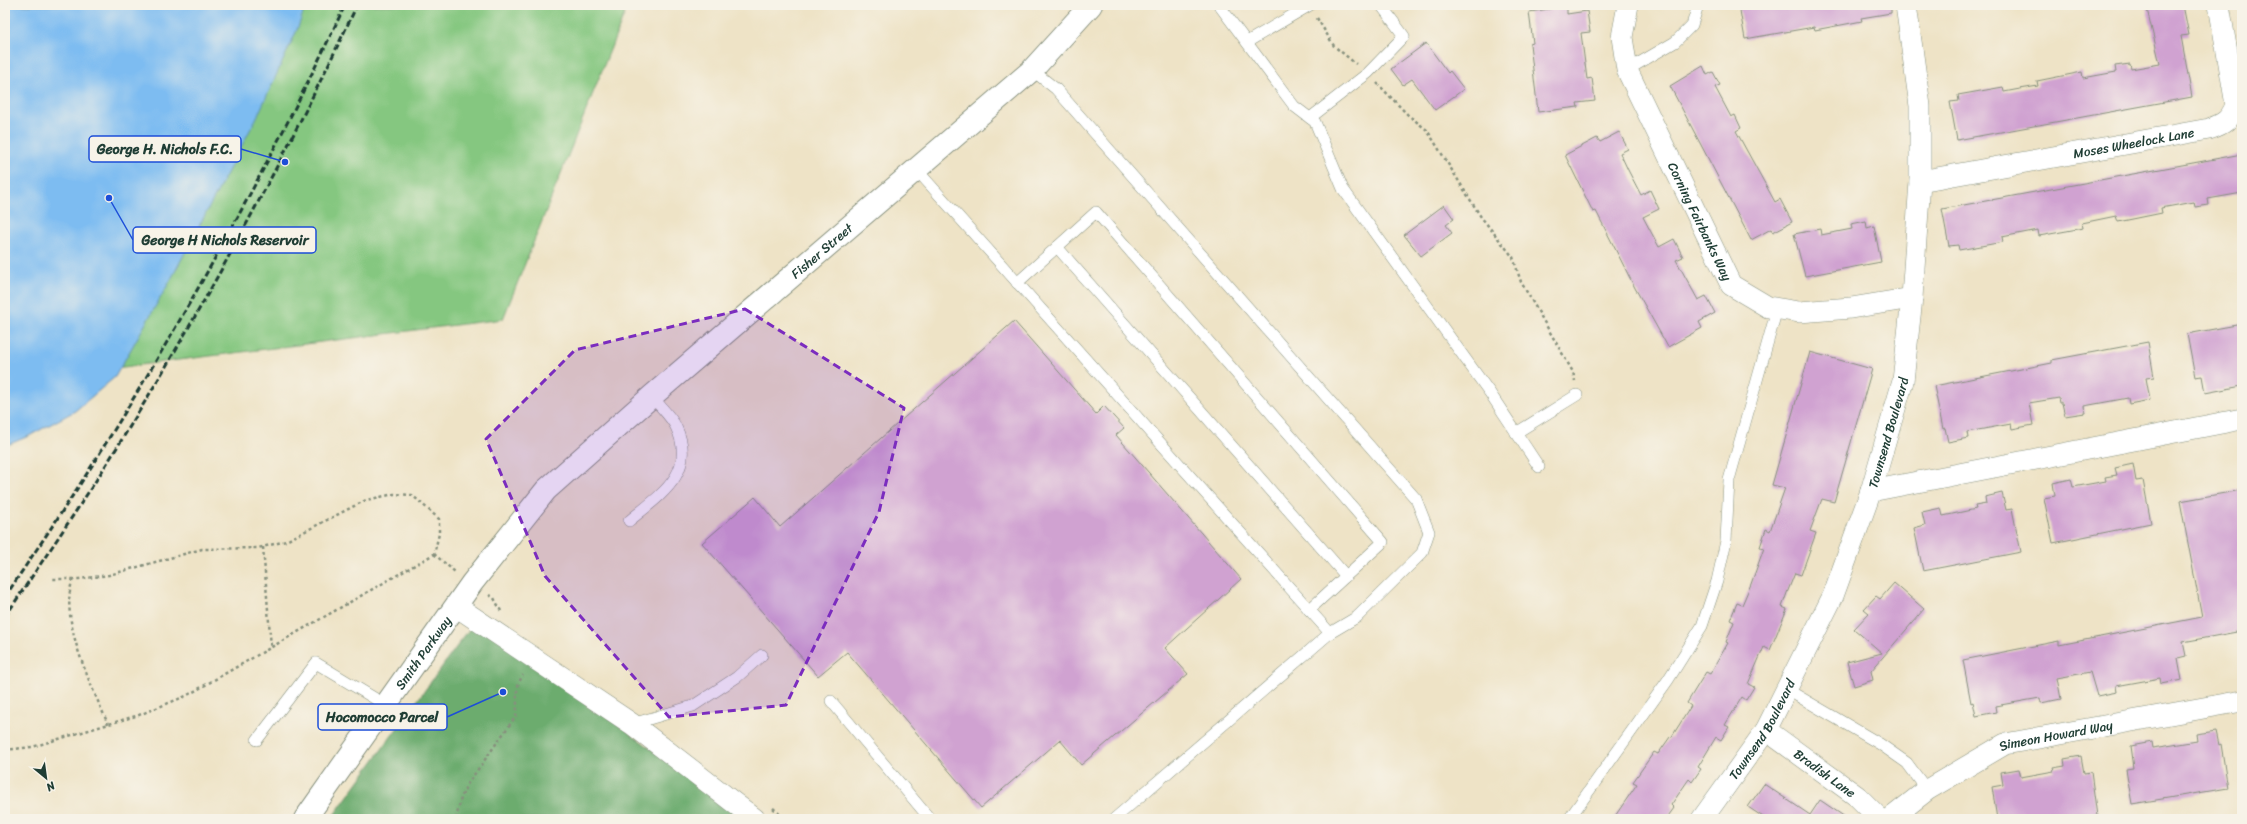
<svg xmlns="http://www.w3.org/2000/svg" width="2247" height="824" font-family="Sriracha,sans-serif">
<rect width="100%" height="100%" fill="#f7f3e8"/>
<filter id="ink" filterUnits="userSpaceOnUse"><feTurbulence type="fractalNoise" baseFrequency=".025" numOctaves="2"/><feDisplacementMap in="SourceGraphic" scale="8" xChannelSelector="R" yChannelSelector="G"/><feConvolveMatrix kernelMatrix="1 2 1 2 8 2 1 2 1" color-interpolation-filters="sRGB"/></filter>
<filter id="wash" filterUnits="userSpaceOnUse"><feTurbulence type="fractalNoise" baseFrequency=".012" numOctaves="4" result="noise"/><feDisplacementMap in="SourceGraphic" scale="16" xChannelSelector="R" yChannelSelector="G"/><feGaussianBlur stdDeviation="0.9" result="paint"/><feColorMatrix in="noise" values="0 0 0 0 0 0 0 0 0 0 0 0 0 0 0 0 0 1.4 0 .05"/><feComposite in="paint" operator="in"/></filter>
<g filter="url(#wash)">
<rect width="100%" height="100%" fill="#eee3c6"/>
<!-- green -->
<path fill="#85c780" stroke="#52825a" d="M 5,5 L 628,5 L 503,319 L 5,382 Z"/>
<!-- forest -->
<path fill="#6cac6e" stroke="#467451" d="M 476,620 L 747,819 L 331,819 Z"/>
<!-- water -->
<path fill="#7dbcf1" stroke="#4e7c92" d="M 5,5 L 306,5 L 297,30 L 258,115 L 170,281 L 115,377 L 75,411 L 29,436 L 5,446 Z"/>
<g id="blocks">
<!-- building -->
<g fill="#d0a2d1">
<path d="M 1739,5 L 1891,5 L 1891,13 L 1861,18 L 1862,21 L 1815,30 L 1814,27 L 1745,39 Z"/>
<path d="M 2146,5 L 2183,5 L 2189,35 L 2181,36 L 2192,97 L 1957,140 L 1950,102 L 1959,101 L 1958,95 L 2003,87 L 2004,92 L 2020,89 L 2038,86 L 2037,81 L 2082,72 L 2083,78 L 2116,72 L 2115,66 L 2130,64 L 2131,69 L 2160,64 Z"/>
<path d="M 1562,7 L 1567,8 L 1567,14 L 1587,11 L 1590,32 L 1581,33 L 1587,79 L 1592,78 L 1595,101 L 1577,103 L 1578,107 L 1538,112 L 1530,44 L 1533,43 L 1529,12 Z"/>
<path d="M 1426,43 L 1448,73 L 1450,71 L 1464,89 L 1435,110 L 1412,79 L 1403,85 L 1391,69 Z"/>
<path d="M 1703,66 L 1707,75 L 1713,72 L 1720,85 L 1715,87 L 1731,117 L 1735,115 L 1741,128 L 1736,131 L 1775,202 L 1780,199 L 1792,222 L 1773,232 L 1771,229 L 1751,240 L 1670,86 Z"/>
<path d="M 1619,132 L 1628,149 L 1620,153 L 1628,170 L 1641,195 L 1650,190 L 1659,209 L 1643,217 L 1659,247 L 1674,239 L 1683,257 L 1676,260 L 1698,300 L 1706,296 L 1715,313 L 1699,322 L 1702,328 L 1668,347 L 1635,288 L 1596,211 L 1593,212 L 1565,155 L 1597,138 L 1600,142 Z"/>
<path d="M 2242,154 L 2242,193 L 2208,199 L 2209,205 L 2195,207 L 2194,202 L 2161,208 L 2162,213 L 2118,222 L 2116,216 L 2082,223 L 2083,228 L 2039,236 L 2038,230 L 2002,237 L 2003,242 L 1959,250 L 1958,245 L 1949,246 L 1942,209 Z"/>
<path d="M 1444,205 L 1454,219 L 1446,225 L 1452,233 L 1421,256 L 1404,235 Z"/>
<path d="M 1866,221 L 1867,228 L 1874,226 L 1881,262 L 1805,276 L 1794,234 L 1820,229 L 1821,235 L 1852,229 L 1851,224 Z"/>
<path d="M 1014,321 L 1096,414 L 1104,406 L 1124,428 L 1116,435 L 1241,579 L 1165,648 L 1188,674 L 1081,765 L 1060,740 L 981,808 L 847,652 L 818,676 L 702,543 L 755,497 L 780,527 Z"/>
<path d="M 2242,324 L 2242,386 L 2205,393 L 2202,376 L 2195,377 L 2187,334 Z"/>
<path d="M 2148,342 L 2154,377 L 2146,378 L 2150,400 L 2129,404 L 2128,398 L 2084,406 L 2085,413 L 2065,416 L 2062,403 L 2060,403 L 2059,398 L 2029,403 L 2033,425 L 2012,429 L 2011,424 L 1967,432 L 1968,438 L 1948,442 L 1945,428 L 1943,429 L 1934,386 L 2052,363 L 2052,360 Z"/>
<path d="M 1810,352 L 1872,369 L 1834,502 L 1822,499 L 1810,531 L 1816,533 L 1801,575 L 1795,573 L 1787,593 L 1782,607 L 1787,609 L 1770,650 L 1764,647 L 1748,684 L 1754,687 L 1746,700 L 1742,697 L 1725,725 L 1729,727 L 1721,740 L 1716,737 L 1698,767 L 1701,769 L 1692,782 L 1689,779 L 1671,805 L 1674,808 L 1666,819 L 1613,819 L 1637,784 L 1633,782 L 1654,752 L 1658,754 L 1670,737 L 1671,738 L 1691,706 L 1687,703 L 1706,672 L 1710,674 L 1728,643 L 1726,642 L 1734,622 L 1730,620 L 1737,603 L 1742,605 L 1751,584 L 1764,548 L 1760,547 L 1766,529 L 1770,531 L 1785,488 L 1772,485 Z"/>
<path d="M 2133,464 L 2136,481 L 2143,480 L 2151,523 L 2053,543 L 2044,498 L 2055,496 L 2053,483 L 2071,479 L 2073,487 L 2106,481 L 2105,477 L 2117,475 L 2115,468 Z"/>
<path d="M 2242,490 L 2242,631 L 2183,642 L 2186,656 L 2178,658 L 2182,680 L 2161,684 L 2160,678 L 2116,686 L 2117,692 L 2097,696 L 2090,672 L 2057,678 L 2061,699 L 2041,703 L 2040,698 L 1995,706 L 1996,712 L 1976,716 L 1973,702 L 1971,703 L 1963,660 L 2059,641 L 2059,645 L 2202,617 L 2180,501 Z"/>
<path d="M 2002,493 L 2006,510 L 2012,509 L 2021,552 L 1923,571 L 1914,528 L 1925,525 L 1922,512 L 1941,508 L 1943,516 L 1976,509 L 1975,506 L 1986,504 L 1985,497 Z"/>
<path d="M 1894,583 L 1924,609 L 1871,671 L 1873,680 L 1854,686 L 1847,662 L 1882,653 L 1854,629 L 1869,613 L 1864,609 L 1876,596 L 1880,599 Z"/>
<path d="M 2216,731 L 2219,745 L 2221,744 L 2228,788 L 2132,804 L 2126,769 L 2134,768 L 2131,746 L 2152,742 L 2153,748 L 2173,745 L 2197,741 L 2196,734 Z"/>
<path d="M 2081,756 L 2084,773 L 2091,772 L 2097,816 L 2076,819 L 1997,819 L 1992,787 L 2003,785 L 2001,772 L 2019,769 L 2021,777 L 2054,771 L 2053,768 L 2065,766 L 2064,759 Z"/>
<path d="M 1764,784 L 1810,815 L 1820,800 L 1848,819 L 1766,819 L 1748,807 Z"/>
</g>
</g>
</g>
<g filter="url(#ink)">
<use href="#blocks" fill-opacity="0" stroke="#86907d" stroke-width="1"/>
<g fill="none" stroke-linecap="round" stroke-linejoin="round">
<defs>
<g id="service">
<path d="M 1219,5 L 1294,106 L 1315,122 L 1343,189 L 1490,393 L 1539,467"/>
<path d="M 1247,42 L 1310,5"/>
<path d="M 1627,70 L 1675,42 L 1692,25 L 1698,5"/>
<path d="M 1310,118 L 1368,73 L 1404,36 L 1381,5"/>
<path d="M 916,169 L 1330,633 L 1357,617 L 1422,553 L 1429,532 L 1416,499 L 1056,89 L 1032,70"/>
<path d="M 1057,247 L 1346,576"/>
<path d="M 1017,283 L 1096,212 L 1383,542 L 1309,610"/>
<path d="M 1516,433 L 1577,395"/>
<path d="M 629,521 C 659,496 698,473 676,427 C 671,416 659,406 652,396"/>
<path d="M 1786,689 L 1880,744 L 1907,763 L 1927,790"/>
<path d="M 831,701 L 930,819"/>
<path d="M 632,724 L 693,706 L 737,677 L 762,655"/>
<path d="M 257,740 L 316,663 L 384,704"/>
<path d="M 1114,819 L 1330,633"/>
<path d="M 1569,819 L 1668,680 L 1702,626 L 1717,581 L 1726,541 L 1729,480 L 1777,309"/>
</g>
<g id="minor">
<path id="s1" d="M 1628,5 L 1622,37 L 1627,70 L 1731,285 L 1768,307 L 1799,312 L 1851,308 L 1912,298"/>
<path id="s2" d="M 1920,181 L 2209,129 C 2224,124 2230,120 2236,105 L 2219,5"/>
<path d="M 1871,491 L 2242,419"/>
<path d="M 456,606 L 632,724 L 755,819"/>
<path id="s3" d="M 1766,730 L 1858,797 L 1880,819"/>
<path id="s4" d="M 1702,819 L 1766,730 L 1833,596 L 1871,491 L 1903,381 L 1912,298 L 1920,181 L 1920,106 L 1906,5"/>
<path id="s5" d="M 1890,819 L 1927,790 L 2005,744 L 2242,701"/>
</g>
<g id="tertiary">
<path id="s6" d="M 305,819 L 472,583 L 546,490 L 652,396 L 1032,70 L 1091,5"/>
</g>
</defs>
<!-- service casing -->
<use href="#service" stroke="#86907d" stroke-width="12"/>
<!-- minor casing -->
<use href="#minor" stroke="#86907d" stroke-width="22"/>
<!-- tertiary casing -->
<use href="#tertiary" stroke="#86907d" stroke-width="24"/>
<!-- path -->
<g stroke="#86907d" stroke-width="2.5" stroke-dasharray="3 3" stroke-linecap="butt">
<path d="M 1317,18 L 1334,46 L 1356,64"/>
<path d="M 1377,83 L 1408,115 L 1427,130 L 1481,217 L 1513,257 L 1521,282 L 1573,372 L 1575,381"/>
<path d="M 263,547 L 271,647"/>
<path d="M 434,554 L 455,572"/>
<path d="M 73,579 C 58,619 92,687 108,724"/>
<path d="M 489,595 L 494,598 L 501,611"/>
<path d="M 5,750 L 32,747 L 139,715 L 186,696 L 434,554 L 439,534 L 439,519 L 412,495 L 394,494 L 366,500 L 286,541 L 258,548 L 202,549 L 109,575 L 79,579 L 53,579"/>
<path d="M 773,808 L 785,819"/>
<path d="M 456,819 L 461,798 L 466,786 L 516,716 C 519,699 513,691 523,675"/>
</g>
<!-- service -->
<use href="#service" stroke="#fff" stroke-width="11"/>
<!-- minor -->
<use href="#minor" stroke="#fff" stroke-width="21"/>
<!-- tertiary -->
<use href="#tertiary" stroke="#fff" stroke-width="22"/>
<!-- rail -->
<g stroke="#1f3d34" stroke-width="3" stroke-dasharray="6 3" stroke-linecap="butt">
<path d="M 5,597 C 37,548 71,500 101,451 C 191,307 273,158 345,5"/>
<path d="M 5,617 C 40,564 77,511 111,457 C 202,311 284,160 357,5"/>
</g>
</g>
</g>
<!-- marked area -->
<path fill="#7b2cbf" fill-opacity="0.2" stroke="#7b2cbf" stroke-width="3" stroke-dasharray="8 5" stroke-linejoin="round" d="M 745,309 L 904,408 L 879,512 L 786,705 L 669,717 L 545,576 L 486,439 L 575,350 Z"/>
<g text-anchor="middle" stroke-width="3.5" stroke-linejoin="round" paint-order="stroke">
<!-- street labels -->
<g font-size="13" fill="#1f3d34" stroke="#f7f3e8">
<text dy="5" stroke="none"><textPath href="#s2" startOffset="217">Moses Wheelock Lane</textPath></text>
<text dy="5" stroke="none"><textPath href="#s1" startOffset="234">Corning Fairbanks Way</textPath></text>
<text dy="5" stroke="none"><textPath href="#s6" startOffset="773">Fisher Street</textPath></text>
<text dy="5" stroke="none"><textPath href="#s4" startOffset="432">Townsend Boulevard</textPath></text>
<text dy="5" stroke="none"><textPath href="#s6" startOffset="204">Smith Parkway</textPath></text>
<text dy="5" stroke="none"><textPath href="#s4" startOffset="108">Townsend Boulevard</textPath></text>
<text dy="5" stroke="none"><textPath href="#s5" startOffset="189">Simeon Howard Way</textPath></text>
<text dy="5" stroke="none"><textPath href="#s3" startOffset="73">Bradish Lane</textPath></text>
</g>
</g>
<!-- callouts -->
<path fill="none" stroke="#1d4ed8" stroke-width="1.5" d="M285 162L241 149M109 198L133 240M503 692L447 717"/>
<g fill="#1d4ed8" stroke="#f7f3e8" stroke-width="1.5">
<circle cx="285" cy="162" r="4"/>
<circle cx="109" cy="198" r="4"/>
<circle cx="503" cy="692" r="4"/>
</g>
<g fill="#f7f3e8" stroke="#1d4ed8" stroke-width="1.5">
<rect x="89" y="136" width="152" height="26" rx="4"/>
<rect x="133" y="227" width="183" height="26" rx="4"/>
<rect x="318" y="704" width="129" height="26" rx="4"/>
</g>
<g font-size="14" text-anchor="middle" font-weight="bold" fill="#1f3d34">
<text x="165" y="154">George H. Nichols F.C.</text>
<text x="225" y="245">George H Nichols Reservoir</text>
<text x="382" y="722">Hocomocco Parcel</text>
</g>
<!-- margin -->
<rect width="2247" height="824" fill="none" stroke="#f7f3e8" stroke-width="20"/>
<!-- north arrow -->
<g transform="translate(46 778) rotate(151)" stroke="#f7f3e8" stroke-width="3" paint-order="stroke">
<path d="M0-3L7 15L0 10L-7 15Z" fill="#1f3d34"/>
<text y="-6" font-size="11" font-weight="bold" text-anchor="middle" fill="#1f3d34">N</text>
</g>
</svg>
